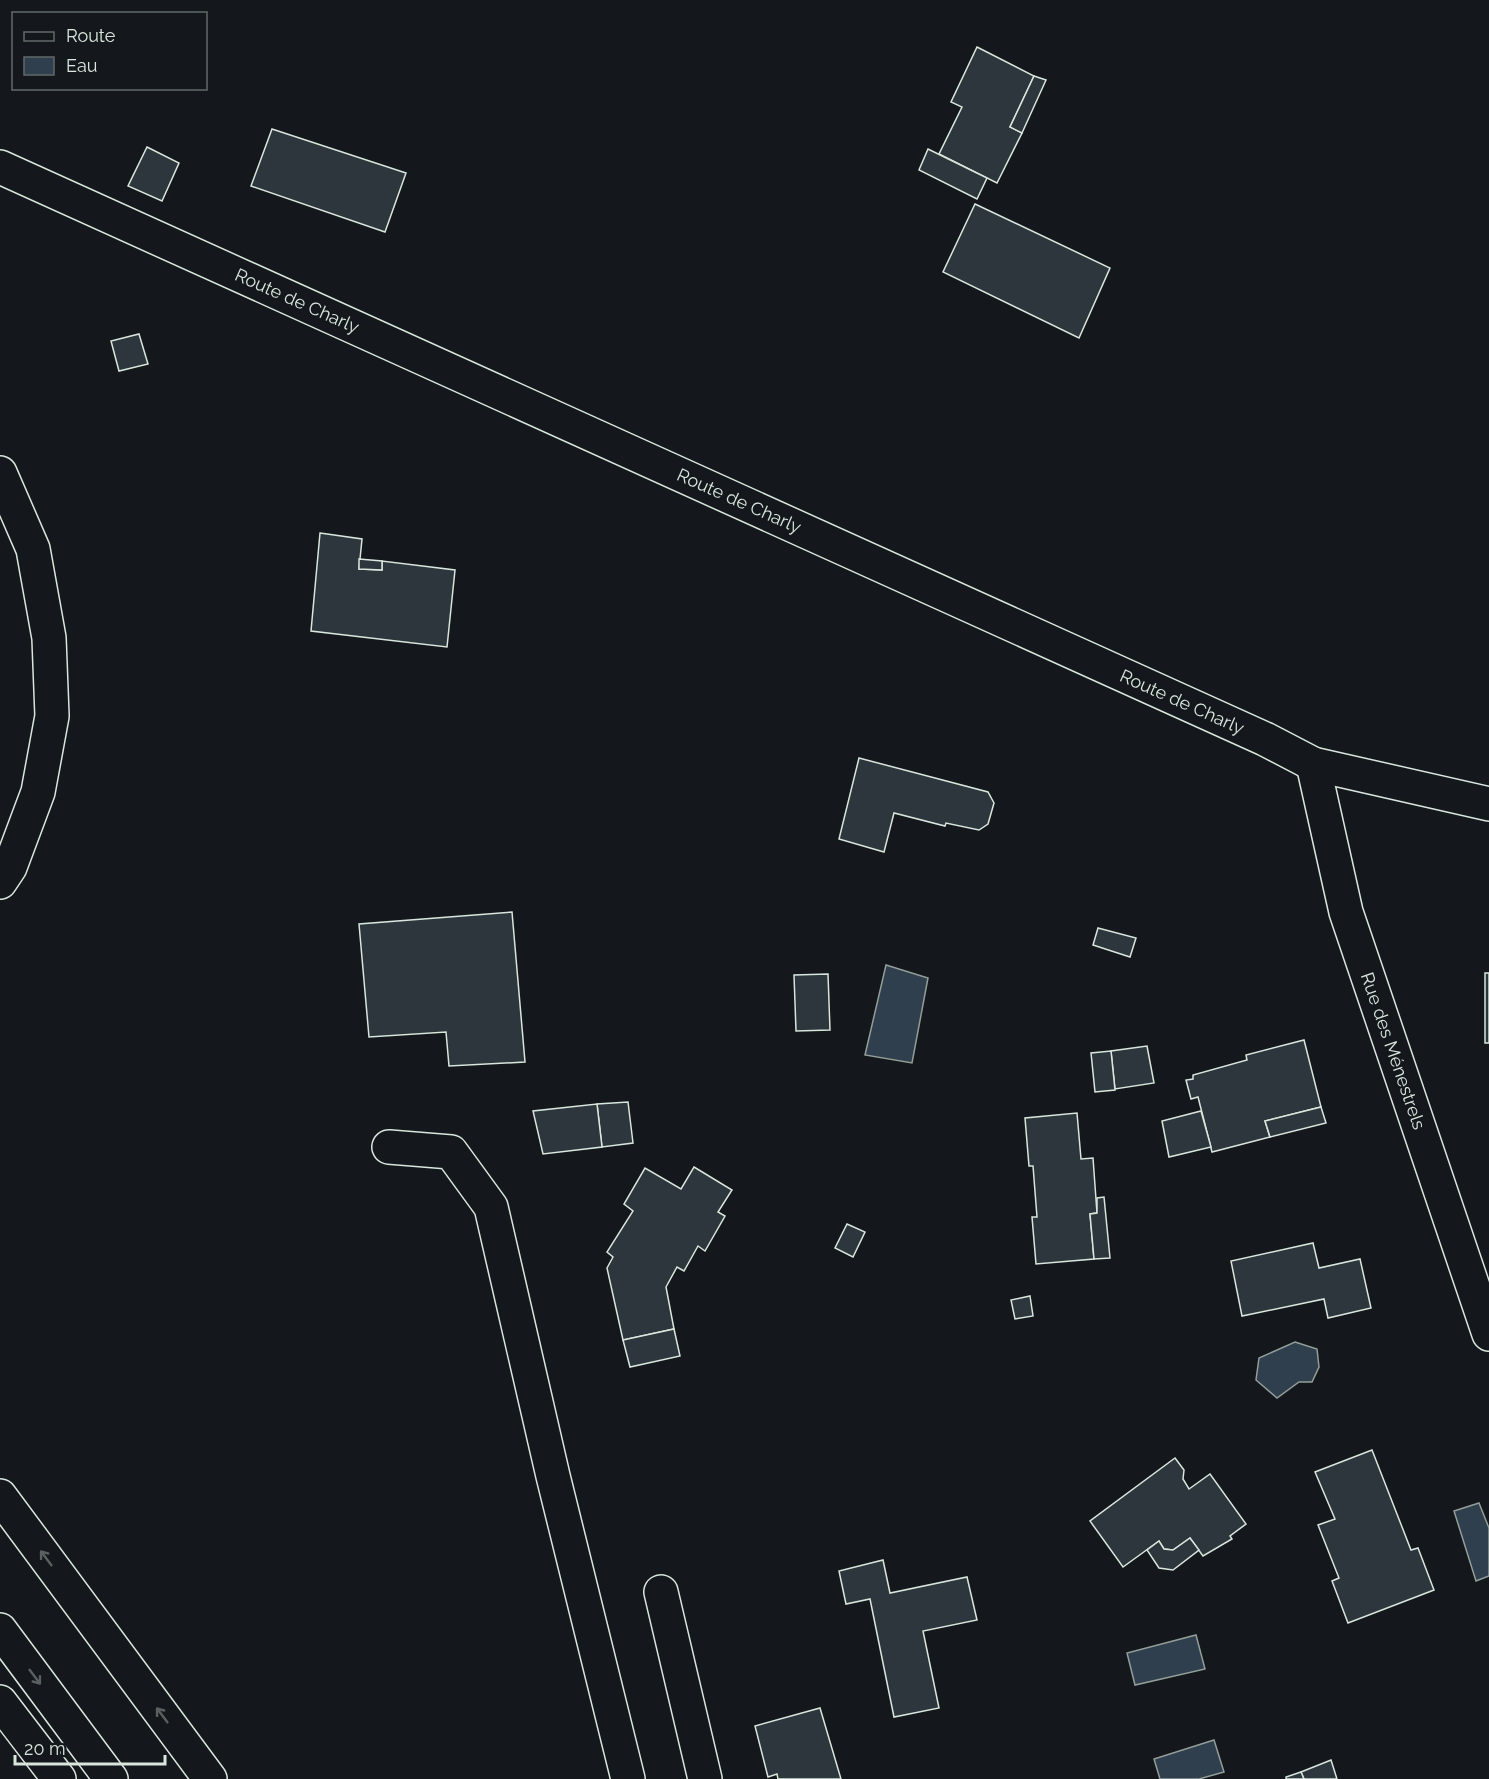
<svg xmlns="http://www.w3.org/2000/svg" width="1489" height="1779" font-family="Raleway,sans-serif">
<rect width="100%" height="100%" fill="#14181c"/>
<!-- water -->
<g fill="#2f3f4d" stroke="#939e99" stroke-width="1.5">
<path d="M 886,965 L 928,978 L 912,1063 L 865,1055 Z"/>
<path d="M 1295,1342 L 1317,1349 L 1319,1367 L 1312,1382 L 1299,1382 L 1277,1398 L 1256,1380 L 1259,1358 Z"/>
<path d="M 1479,1503 L 1489,1528 L 1489,1576 L 1476,1581 L 1454,1511 Z"/>
<path d="M 1196,1635 L 1205,1669 L 1135,1685 L 1127,1653 Z"/>
<path d="M 1214,1740 L 1224,1772 L 1199,1779 L 1160,1779 L 1154,1759 Z"/>
</g>
<!-- building -->
<g fill="#2c363c" stroke="#d8e6dc" stroke-width="1.5">
<path d="M 977,47 L 1034,76 L 1010,127 L 1022,133 L 997,183 L 939,154 L 962,107 L 951,102 Z"/>
<path d="M 1034,76 L 1046,80 L 1022,133 L 1010,127 Z"/>
<path d="M 272,129 L 406,173 L 385,232 L 251,186 Z"/>
<path d="M 147,147 L 179,163 L 162,201 L 128,186 Z"/>
<path d="M 928,149 L 987,178 L 977,199 L 919,170 Z"/>
<path d="M 975,204 L 1110,268 L 1079,338 L 943,272 Z"/>
<path d="M 139,334 L 148,364 L 119,371 L 111,341 Z"/>
<path d="M 320,533 L 362,539 L 359,569 L 382,570 L 382,561 L 455,570 L 447,647 L 311,631 Z"/>
<path d="M 359,559 L 382,561 L 382,570 L 359,569 Z"/>
<path d="M 859,758 L 988,792 L 994,803 L 988,824 L 979,830 L 946,823 L 945,826 L 894,813 L 884,852 L 839,839 Z"/>
<path d="M 512,912 L 525,1062 L 449,1066 L 446,1032 L 369,1037 L 359,924 Z"/>
<path d="M 1098,928 L 1136,938 L 1130,957 L 1093,945 Z"/>
<rect x="1485" y="973" width="4" height="70"/>
<path d="M 828,974 L 830,1030 L 796,1031 L 794,975 Z"/>
<path d="M 1304,1040 L 1321,1107 L 1265,1121 L 1270,1137 L 1212,1152 L 1198,1097 L 1191,1099 L 1186,1080 L 1193,1079 L 1193,1075 L 1247,1060 L 1246,1055 Z"/>
<path d="M 1147,1046 L 1154,1083 L 1115,1089 L 1111,1051 Z"/>
<path d="M 1111,1051 L 1115,1090 L 1095,1092 L 1091,1053 Z"/>
<path d="M 628,1102 L 633,1143 L 602,1147 L 597,1104 Z"/>
<path d="M 597,1104 L 602,1147 L 543,1154 L 533,1111 Z"/>
<path d="M 1321,1107 L 1326,1123 L 1270,1137 L 1265,1121 Z"/>
<path d="M 1201,1111 L 1211,1147 L 1169,1157 L 1162,1121 Z"/>
<path d="M 1077,1113 L 1081,1159 L 1093,1158 L 1097,1213 L 1090,1214 L 1094,1259 L 1036,1264 L 1032,1217 L 1037,1217 L 1033,1166 L 1029,1166 L 1025,1118 Z"/>
<path d="M 694,1167 L 732,1190 L 718,1212 L 725,1216 L 705,1251 L 698,1246 L 684,1271 L 677,1267 L 666,1287 L 674,1329 L 623,1340 L 607,1268 L 613,1257 L 607,1252 L 633,1211 L 624,1204 L 645,1168 L 681,1189 Z"/>
<path d="M 1104,1197 L 1110,1258 L 1094,1259 L 1090,1214 L 1097,1213 L 1097,1198 Z"/>
<path d="M 847,1224 L 865,1232 L 853,1257 L 835,1248 Z"/>
<path d="M 1313,1243 L 1319,1268 L 1360,1259 L 1371,1308 L 1328,1318 L 1324,1299 L 1242,1316 L 1231,1261 Z"/>
<path d="M 1030,1296 L 1033,1316 L 1015,1319 L 1011,1300 Z"/>
<path d="M 674,1329 L 680,1356 L 630,1367 L 623,1340 Z"/>
<path d="M 1372,1450 L 1411,1550 L 1418,1548 L 1434,1590 L 1348,1623 L 1332,1581 L 1339,1578 L 1318,1525 L 1335,1519 L 1315,1472 Z"/>
<path d="M 1175,1458 L 1184,1470 L 1183,1479 L 1189,1489 L 1210,1474 L 1246,1524 L 1230,1536 L 1232,1539 L 1203,1556 L 1190,1538 L 1173,1550 L 1164,1549 L 1159,1541 L 1123,1567 L 1090,1521 Z"/>
<path d="M 1190,1538 L 1199,1550 L 1173,1570 L 1159,1568 L 1147,1550 L 1159,1541 L 1164,1549 L 1173,1550 Z"/>
<path d="M 883,1560 L 890,1593 L 967,1577 L 977,1620 L 923,1631 L 939,1708 L 894,1717 L 870,1599 L 846,1604 L 839,1571 Z"/>
<path d="M 820,1708 L 841,1779 L 778,1779 L 777,1774 L 768,1777 L 755,1726 Z"/>
<path d="M 1331,1760 L 1337,1779 L 1304,1779 L 1301,1772 Z"/>
<path d="M 1301,1772 L 1304,1779 L 1286,1779 L 1286,1777 Z"/>
</g>
<g fill="none" stroke-linecap="round" stroke-linejoin="round">
<defs>
<g id="street">
<path d="M 1313,764 L 1346,912 L 1489,1334"/>
<path d="M 389,1147 L 451,1152 L 491,1207 L 553,1476 L 628,1779"/>
<path d="M 661,1592 L 705,1779"/>
</g>
<path id="secondary" d="M 0,167 L 1265,739 L 1313,764 L 1489,804"/>
<g id="highway">
<path d="M 0,473 L 33,549 L 49,638 L 52,716 L 38,792 L 10,867 L 0,882"/>
<path d="M 0,1496 L 210,1779"/>
<path d="M 0,1630 L 111,1779"/>
<path d="M 0,1702 L 59,1779"/>
</g>
</defs>
<!-- street casing -->
<use href="#street" stroke="#d8e6dc" stroke-width="36"/>
<!-- secondary casing -->
<use href="#secondary" stroke="#d8e6dc" stroke-width="36"/>
<!-- highway casing -->
<use href="#highway" stroke="#d8e6dc" stroke-width="36"/>
<!-- street -->
<use href="#street" stroke="#14181c" stroke-width="33"/>
<!-- secondary -->
<use href="#secondary" stroke="#14181c" stroke-width="33"/>
<!-- highway -->
<use href="#highway" stroke="#14181c" stroke-width="33"/>
</g>
<!-- one-way arrows -->
<defs><path id="oneway-shaft" d="M-6 0H5M1.5-3L5.5 0L1.5 3" fill="none" stroke-width="1.6" stroke-linecap="round" stroke-linejoin="round" transform="scale(1.5)"/></defs>
<g stroke="#59605f">
<use href="#oneway-shaft" transform="translate(46 1558) rotate(-127)"/>
<use href="#oneway-shaft" transform="translate(35 1677) rotate(53)"/>
<use href="#oneway-shaft" transform="translate(162 1715) rotate(-127)"/>
</g>
<g text-anchor="middle" stroke-width="4.5" stroke-linejoin="round" paint-order="stroke">
<!-- street labels -->
<g font-size="18" fill="#d8e6dc" stroke="#14181c">
<text transform="translate(297 301) rotate(24)" y="6">Route de Charly</text>
<text transform="translate(739 501) rotate(24)" y="6">Route de Charly</text>
<text transform="translate(1182 702) rotate(24)" y="6">Route de Charly</text>
<text transform="translate(1393 1051) rotate(71)" y="6">Rue des Ménestrels</text>
</g>
</g>
<!-- legend -->
<rect x="12" y="12" width="195" height="78" fill="#14181c" stroke="#626a69" stroke-width="1.5"/>
<rect x="24" y="32" width="30" height="9" fill="#14181c" stroke="#626a69" stroke-width="1.5"/>
<text x="66" y="42" font-size="18" fill="#d8e6dc">Route</text>
<rect x="24" y="57" width="30" height="18" fill="#2f3f4d" stroke="#626a69" stroke-width="1.5"/>
<text x="66" y="72" font-size="18" fill="#d8e6dc">Eau</text>
<!-- scale -->
<path d="M15 1755v9h150v-9" fill="none" stroke="#d8e6dc" stroke-width="3"/>
<text x="24" y="1755" font-size="18" fill="#d8e6dc" stroke="#14181c" stroke-width="4.5" paint-order="stroke">20 m</text>
</svg>
